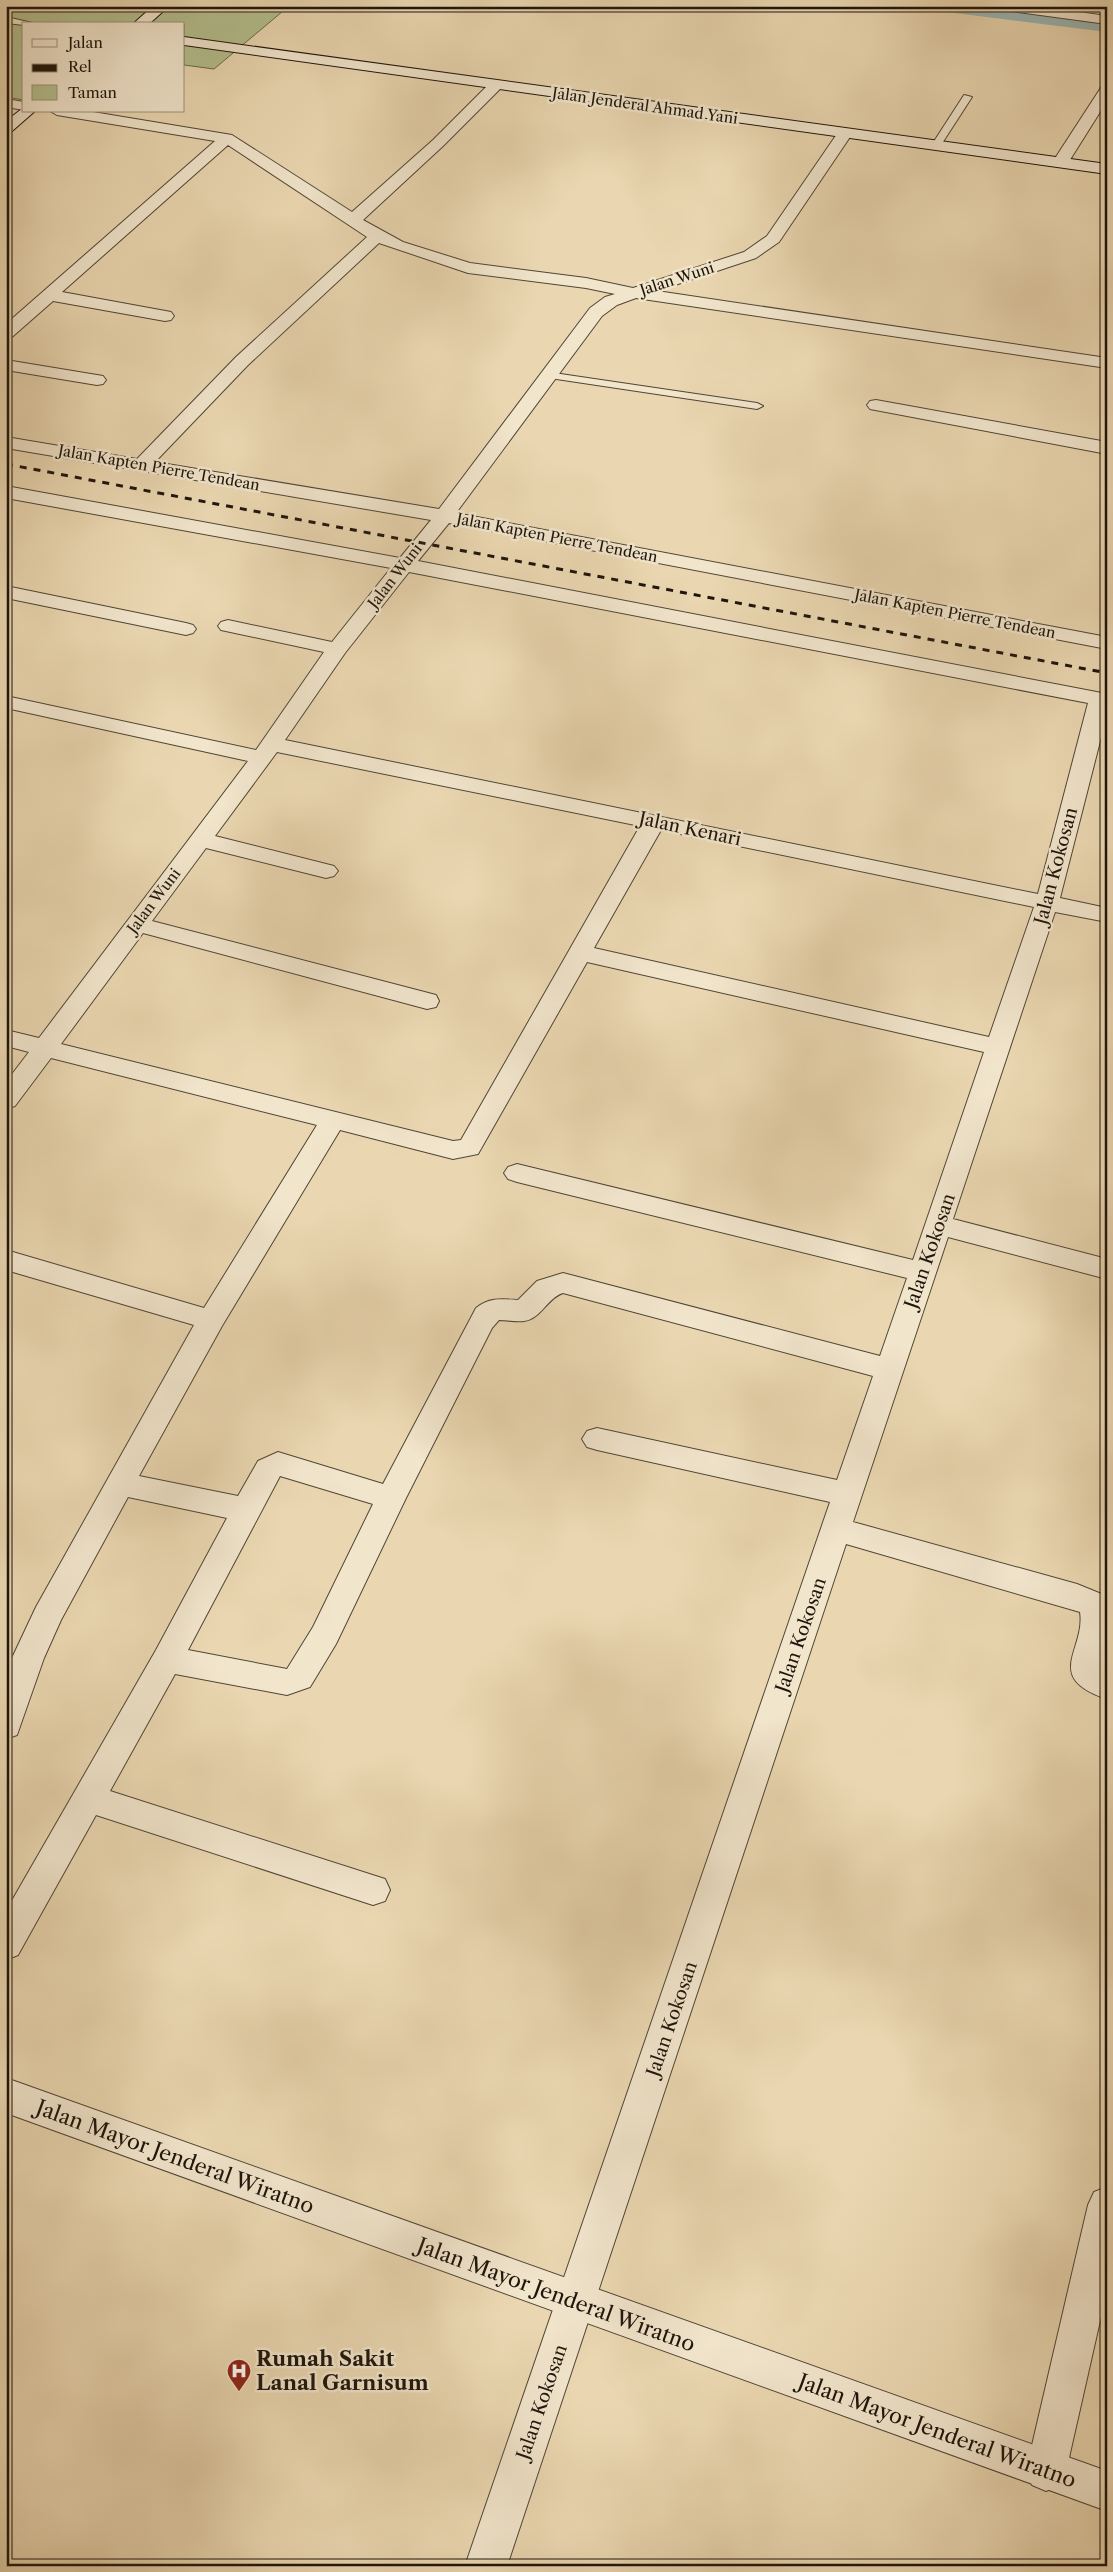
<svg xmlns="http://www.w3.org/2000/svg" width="1113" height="2572" font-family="'Libre Caslon Text',serif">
<rect width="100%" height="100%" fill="#ead7b1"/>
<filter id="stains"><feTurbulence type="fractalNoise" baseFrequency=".004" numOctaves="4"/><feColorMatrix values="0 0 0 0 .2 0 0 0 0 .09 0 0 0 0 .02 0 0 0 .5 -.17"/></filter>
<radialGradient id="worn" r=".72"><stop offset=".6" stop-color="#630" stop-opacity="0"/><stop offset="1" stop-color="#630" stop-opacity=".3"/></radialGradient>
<!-- green -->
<path fill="#b4bf8e" stroke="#686a4d" d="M 6,6 L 289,6 L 214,69 L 184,65 L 184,24 L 24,24 L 24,100 L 6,97 Z"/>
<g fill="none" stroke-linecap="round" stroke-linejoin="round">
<!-- canal -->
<path fill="#9cb7b6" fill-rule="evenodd" d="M 937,6 L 999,6 L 1107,20 L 1107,32 L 947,12 L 940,10 Z"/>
<defs>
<g id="service">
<path d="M 6,17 L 37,24 L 24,25 L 6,23 Z"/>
<path d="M 964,95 L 972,97 L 939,148 L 933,148 L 931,146 Z"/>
<path d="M 547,372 L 757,403 L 763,406 L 757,409 L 543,377 L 541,375 Z"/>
</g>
<g id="minor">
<path d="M 997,6 L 1036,6 L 1107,16 L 1107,24 L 1004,10 Z"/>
<path d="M 496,81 L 501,82 L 503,85 L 501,88 L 443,146 L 363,220 L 403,242 L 470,263 L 586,278 L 633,288 L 744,252 L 767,236 L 839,131 L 844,129 L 852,134 L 779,242 L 756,258 L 657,291 L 1107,358 L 1107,368 L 636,298 L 617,305 L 602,316 L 456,513 L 1107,637 L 1107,649 L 449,523 L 418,561 L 1107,694 L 1107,714 L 1060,898 L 1107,908 L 1107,922 L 1055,912 L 953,1219 L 1107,1259 L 1107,1279 L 948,1237 L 853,1522 L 1077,1584 L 1104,1595 L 1107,1601 L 1107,1639 L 1102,1660 L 1102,1666 L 1107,1671 L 1107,1699 C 1042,1677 1086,1650 1080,1612 L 846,1544 L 507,2566 L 465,2566 L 830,1502 L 597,1450 L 587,1447 L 582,1439 L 587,1431 L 597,1428 L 837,1480 L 873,1376 L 563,1293 C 547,1298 541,1319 524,1321 C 516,1322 507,1320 499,1320 L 492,1328 L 406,1498 L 336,1644 L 310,1687 L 287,1695 L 175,1674 L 110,1791 L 385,1879 L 390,1890 L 385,1901 L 373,1905 L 96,1815 L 18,1955 L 6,1960 L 6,1911 L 156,1650 L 227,1518 L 128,1497 L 61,1620 L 44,1658 L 17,1735 L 6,1739 L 6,1676 L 12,1658 L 36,1607 L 194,1325 L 6,1270 L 6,1250 L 204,1308 L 317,1125 L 51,1058 L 15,1106 L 6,1109 L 6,1082 L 29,1052 L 6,1046 L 6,1030 L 39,1038 L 248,761 L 6,708 L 6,696 L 256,750 L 324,652 L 221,630 L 218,626 L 221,622 L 228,620 L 332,642 L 391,568 L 6,498 L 6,486 L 400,558 L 431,520 L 6,448 L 6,437 L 137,459 L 236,357 L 367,237 L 228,145 L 62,292 L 171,312 L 174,316 L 171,320 L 165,321 L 53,301 L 12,337 L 6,338 L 6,324 L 215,141 L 57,115 L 50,111 L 87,111 L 232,135 L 352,212 L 433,140 L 491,82 ZM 379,243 L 468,273 L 586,288 L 615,294 L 605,297 L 590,308 L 439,509 L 155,462 L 248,365 ZM 409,572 L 1088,703 L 1038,894 L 285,740 L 345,653 ZM 277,752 L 640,826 L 461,1140 L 453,1141 L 61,1044 L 143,933 L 427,1009 L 436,1007 L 439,1001 L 436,995 L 152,921 L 206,848 L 326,878 L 334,876 L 338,871 L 334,866 L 215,836 ZM 661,830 L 1034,907 L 989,1037 L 594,948 ZM 587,962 L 984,1052 L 913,1260 L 517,1164 L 508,1167 L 504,1173 L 508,1179 L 517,1182 L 907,1278 L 880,1356 L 563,1273 L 537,1281 L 518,1300 C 502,1299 489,1297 476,1308 L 383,1484 L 278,1452 L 258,1461 L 238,1496 L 139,1476 L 222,1326 L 340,1130 L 453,1159 L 478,1154 ZM 280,1476 L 373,1504 L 313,1627 L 287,1669 L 188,1650 Z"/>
<path d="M 1107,85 L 1107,101 L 1068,163 L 1065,166 L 1055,166 L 1052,163 L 1102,86 Z"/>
<path d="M 6,99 L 24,102 L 24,110 L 6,107 Z"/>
<path d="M 6,360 L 97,375 L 103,376 L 106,380 L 103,384 L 97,385 L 6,370 Z"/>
<path d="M 876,400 L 1107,442 L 1107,454 L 870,409 L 867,405 L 870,401 Z"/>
<path d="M 6,586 L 186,623 L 193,625 L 196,629 L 193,633 L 186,635 L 6,598 Z"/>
<path d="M 1107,2187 L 1107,2290 L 1066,2471 L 1060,2485 L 1046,2491 L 1032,2485 L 1026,2471 L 1088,2205 L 1094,2192 Z"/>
</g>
<path id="tertiary" d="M 6,2078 L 1107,2471 L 1107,2511 L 6,2113 Z"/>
<g id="secondary">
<path d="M 153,6 L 169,6 L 149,24 L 133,24 Z"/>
<path d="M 184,37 L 1107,164 L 1107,174 L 184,45 Z"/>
<path d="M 23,108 L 24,111 L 35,111 L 11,132 L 6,133 L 6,121 Z"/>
</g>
</defs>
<!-- service casing -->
<use href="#service" stroke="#504635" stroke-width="2"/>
<!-- minor casing -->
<use href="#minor" stroke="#504635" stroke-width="2"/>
<!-- tertiary casing -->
<use href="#tertiary" stroke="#504635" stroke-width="2"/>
<!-- secondary casing -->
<use href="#secondary" stroke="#1d150c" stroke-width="2"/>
<!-- service -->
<use href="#service" fill="#f1e5cc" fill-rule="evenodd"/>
<!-- minor -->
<use href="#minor" fill="#f1e5cc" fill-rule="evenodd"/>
<!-- tertiary -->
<use href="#tertiary" fill="#f1e5cc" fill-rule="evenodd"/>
<!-- secondary -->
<use href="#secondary" fill="#f1e5cc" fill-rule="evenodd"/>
<!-- rail -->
<path stroke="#1d150c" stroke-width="3" stroke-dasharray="7 7" stroke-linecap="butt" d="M 6,464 L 1107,673"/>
</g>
<!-- icons -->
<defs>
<symbol id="hospital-pin" viewBox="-11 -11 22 30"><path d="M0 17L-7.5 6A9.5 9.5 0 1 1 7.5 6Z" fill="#8f2418" stroke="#f1e5cc"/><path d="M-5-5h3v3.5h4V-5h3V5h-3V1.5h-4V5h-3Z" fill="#fff"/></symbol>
</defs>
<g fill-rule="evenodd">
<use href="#hospital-pin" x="225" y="2357" width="28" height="38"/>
</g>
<g text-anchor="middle" stroke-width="5" stroke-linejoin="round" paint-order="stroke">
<!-- far-street labels -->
<g font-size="15" fill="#1d150c" stroke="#f1e5cc">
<text transform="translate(645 106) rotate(8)" y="5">Jalan Jenderal Ahmad Yani</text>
<text transform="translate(677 279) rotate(-18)" y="5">Jalan Wuni</text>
<text transform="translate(159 468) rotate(10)" y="5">Jalan Kapten Pierre Tendean</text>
<text transform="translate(557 538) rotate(11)" y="5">Jalan Kapten Pierre Tendean</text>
<text transform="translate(395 576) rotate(-52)" y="5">Jalan Wuni</text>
<text transform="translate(955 614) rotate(11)" y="5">Jalan Kapten Pierre Tendean</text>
<text transform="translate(154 901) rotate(-53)" y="5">Jalan Wuni</text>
</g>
<!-- street labels -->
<g font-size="18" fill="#1d150c" stroke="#f1e5cc">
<text transform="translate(690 829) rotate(12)" y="6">Jalan Kenari</text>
<text transform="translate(1056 866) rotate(-75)" y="6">Jalan Kokosan</text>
<text transform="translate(930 1251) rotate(-71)" y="6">Jalan Kokosan</text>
<text transform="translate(801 1635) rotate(-71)" y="6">Jalan Kokosan</text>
<text transform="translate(672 2019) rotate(-71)" y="6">Jalan Kokosan</text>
<text transform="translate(542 2402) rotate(-71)" y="6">Jalan Kokosan</text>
</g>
<!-- near-street labels -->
<g font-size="21" fill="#1d150c" stroke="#f1e5cc">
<text transform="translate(175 2157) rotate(20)" y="7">Jalan Mayor Jenderal Wiratno</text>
<text transform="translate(556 2295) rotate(20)" y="7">Jalan Mayor Jenderal Wiratno</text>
<text transform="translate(937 2431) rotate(20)" y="7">Jalan Mayor Jenderal Wiratno</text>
</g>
<!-- near-poi labels -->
<g font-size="21" font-weight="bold" fill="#1d150c" stroke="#f1e5cc" text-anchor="start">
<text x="256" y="2366">Rumah Sakit<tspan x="256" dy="24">Lanal Garnisum</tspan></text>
</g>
</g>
<!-- margin -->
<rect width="1113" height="2572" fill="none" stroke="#ead7b1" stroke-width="25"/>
<rect x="8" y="8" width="1098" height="2557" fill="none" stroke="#1d150c" stroke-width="2.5"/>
<rect x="12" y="12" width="1088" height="2547" fill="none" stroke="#1d150c"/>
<!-- legend -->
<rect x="22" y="22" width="162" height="90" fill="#f1e5cc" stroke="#9c927f"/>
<rect x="32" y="39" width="25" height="8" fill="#f1e5cc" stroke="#9c927f"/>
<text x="68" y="48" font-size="15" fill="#1d150c">Jalan</text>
<rect x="32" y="64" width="25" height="8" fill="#1d150c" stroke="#9c927f"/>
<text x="68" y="72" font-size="15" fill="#1d150c">Rel</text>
<rect x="32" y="85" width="25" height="15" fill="#b4bf8e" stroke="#9c927f"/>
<text x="68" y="98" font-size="15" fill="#1d150c">Taman</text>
<rect width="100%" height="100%" filter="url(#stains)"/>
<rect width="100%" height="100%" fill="url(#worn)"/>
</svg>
